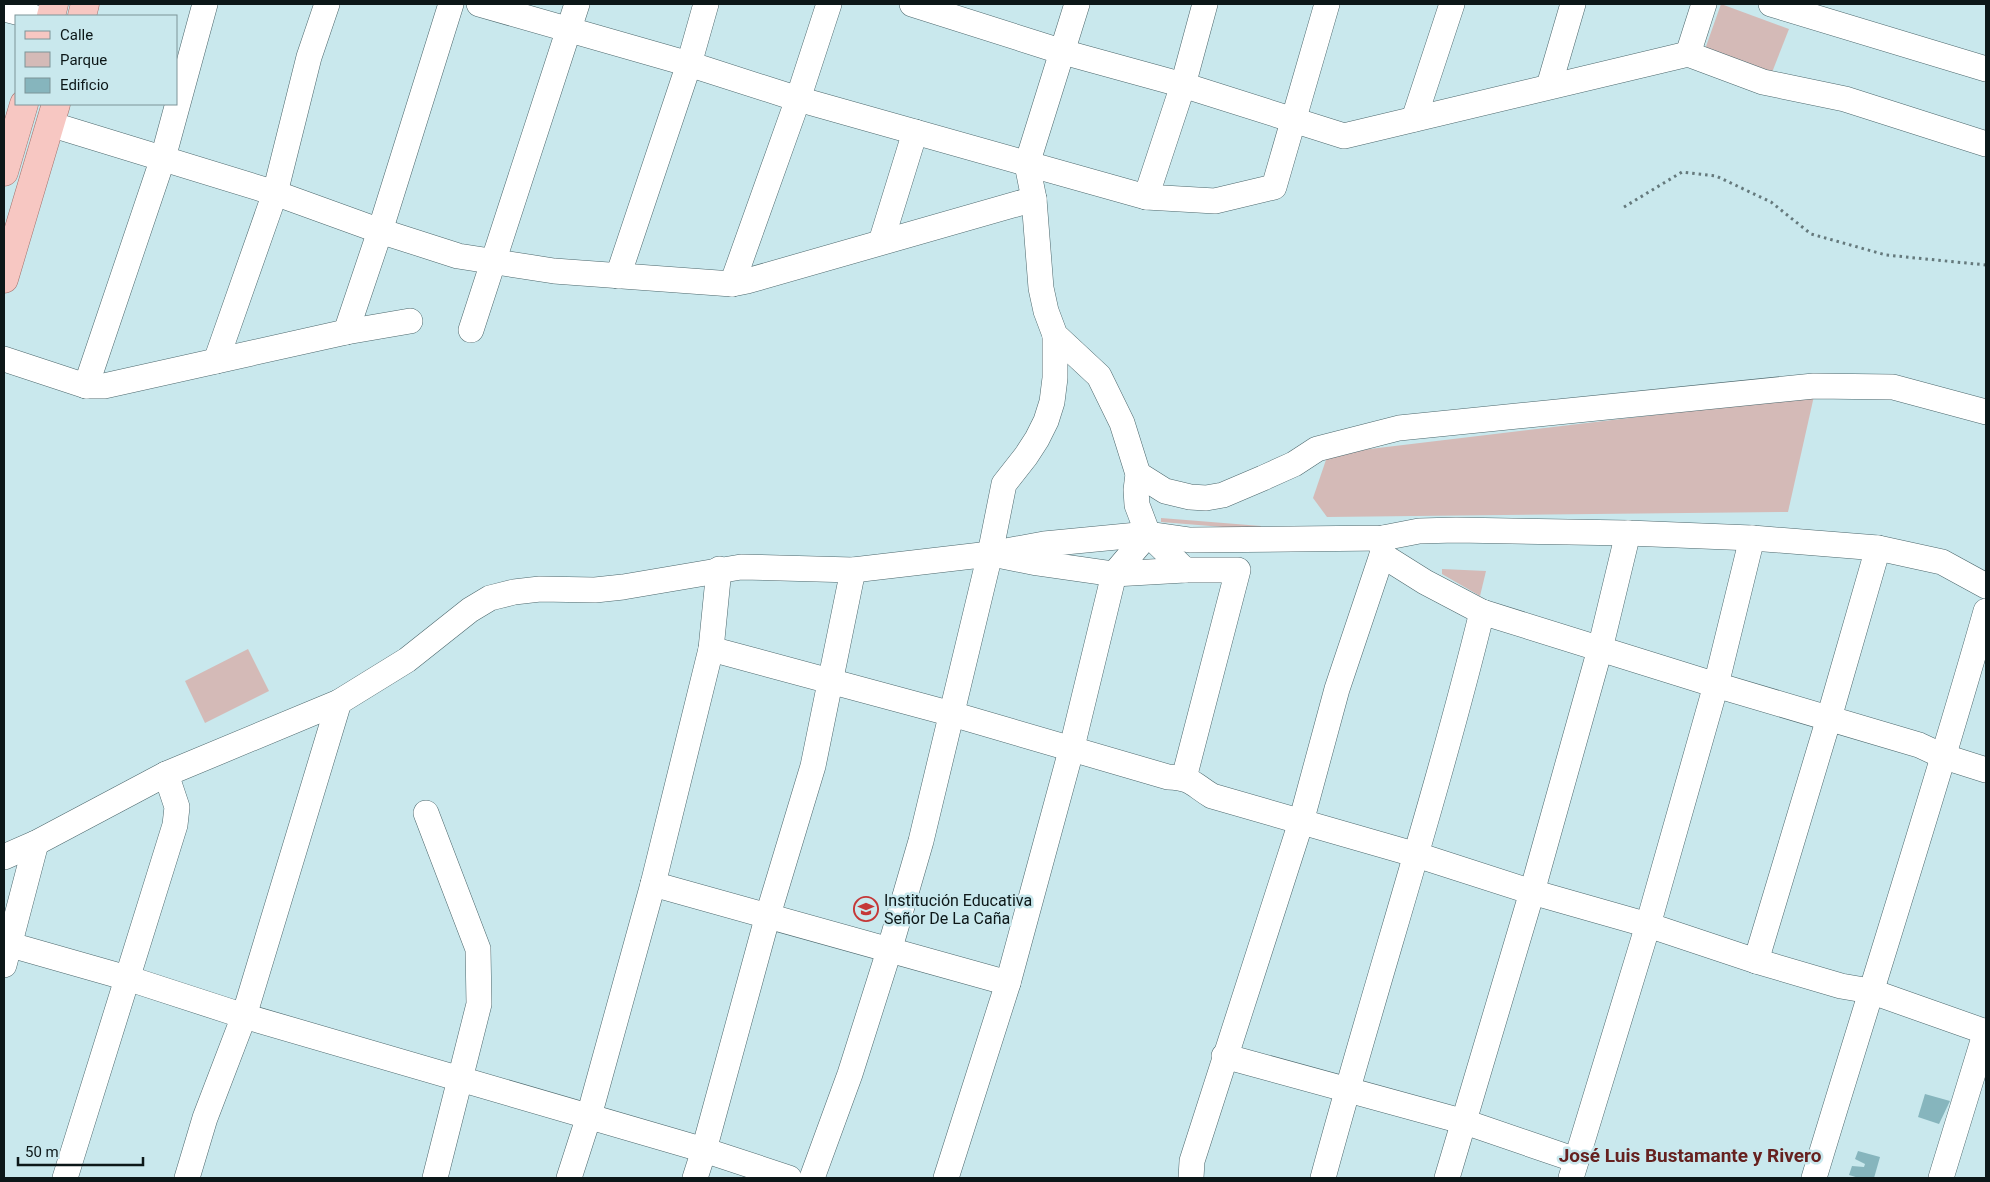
<svg xmlns="http://www.w3.org/2000/svg" width="1990" height="1182" font-family="Roboto,sans-serif">
<rect width="100%" height="100%" fill="#c9e8ed"/>
<!-- green -->
<g fill="#d4bab7">
<path d="M 1721,4 L 1789,29 L 1771,75 L 1704,52 Z"/>
<path d="M 1814,396 L 1788,512 L 1327,517 L 1313,498 L 1328,454 Z"/>
<path d="M 1161,518 L 1261,526 L 1260,530 L 1161,522 Z"/>
<path d="M 1442,569 L 1486,571 L 1480,596 L 1442,574 Z"/>
<path d="M 248,649 L 269,691 L 205,723 L 185,681 Z"/>
</g>
<!-- building -->
<g fill="#86b5bd">
<path d="M 1925,1094 L 1950,1101 L 1939,1124 L 1918,1117 Z"/>
<path d="M 1858,1151 L 1880,1157 L 1874,1178 L 1859,1178 L 1849,1175 L 1852,1166 L 1864,1167 L 1865,1164 L 1855,1159 Z"/>
</g>
<g fill="none" stroke-linecap="round" stroke-linejoin="round">
<defs>
<g id="minor">
<path d="M 479,4 L 689,64 L 798,99 L 1146,197 L 1215,201 L 1274,187 L 1327,4"/>
<path d="M 912,4 L 1063,52 L 1183,85 L 1344,136 L 1688,54 L 1763,82 L 1845,99 L 1986,144"/>
<path d="M 1077,4 L 1027,164 L 1034,199 L 1041,288 L 1046,311 L 1055,335 L 1099,376 L 1122,423 L 1138,474 L 1136,490 L 1137,505 L 1148,534 L 1185,570"/>
<path d="M 1771,4 L 1986,69"/>
<path d="M 4,9 L 31,16"/>
<path d="M 1688,54 L 1704,4"/>
<path d="M 1549,86 L 1573,4"/>
<path d="M 1414,119 L 1452,4"/>
<path d="M 50,124 L 275,193 L 380,231 L 458,256 L 554,271 L 732,284 L 747,281 L 1034,199"/>
<path d="M 1146,197 L 1183,85 L 1205,4"/>
<path d="M 881,242 L 915,132"/>
<path d="M 618,276 L 689,64 L 706,4"/>
<path d="M 732,284 L 798,99 L 829,4"/>
<path d="M 471,330 L 577,4"/>
<path d="M 346,332 L 380,231 L 451,4"/>
<path d="M 4,359 L 86,386 L 104,386 L 346,332 L 410,321"/>
<path d="M 216,361 L 275,193 L 309,57 L 327,4"/>
<path d="M 86,386 L 163,158 L 205,4"/>
<path d="M 1138,474 L 1165,491 L 1190,497 L 1206,498 L 1223,495 L 1263,478 L 1294,464 L 1317,449 L 1399,428 L 1814,386 L 1893,387 L 1986,412"/>
<path d="M 1382,555 L 1425,582 L 1482,612 L 1716,685 L 1919,745 L 1945,757 L 1986,770"/>
<path d="M 1002,556 L 1037,563 L 1114,574 L 1185,570 L 1238,570 L 1184,778"/>
<path d="M 711,649 L 952,714 L 1168,777 C 1193,778 1192,784 1212,796 L 1417,855 L 1532,892 L 1648,925 L 1756,961 L 1841,986 L 1870,991 L 1986,1032"/>
<path d="M 426,813 L 478,949 L 479,1004 L 435,1178"/>
<path d="M 4,857 L 36,843 L 166,774 L 339,702 L 407,660 L 470,610 L 490,598 L 514,592 L 540,589 L 595,590 L 623,587 L 741,567 L 853,570 L 990,554 L 1044,544 L 1148,534 L 1190,540 L 1383,538 L 1419,531 L 1456,530 L 1628,533 L 1752,538 L 1878,548 L 1942,562 L 1986,586"/>
<path d="M 653,884 L 1008,983"/>
<path d="M 4,943 L 127,978 L 244,1016 L 704,1150 L 789,1178"/>
<path d="M 1756,961 L 1829,718 L 1878,548"/>
<path d="M 4,965 L 36,843"/>
<path d="M 1224,1056 L 1465,1122 L 1576,1160"/>
<path d="M 65,1178 L 175,825 L 177,807 L 166,774"/>
<path d="M 187,1178 L 205,1118 L 244,1016 L 339,702"/>
<path d="M 569,1178 L 589,1116 L 653,884 L 711,649 L 719,569"/>
<path d="M 695,1178 L 704,1150 L 768,915 L 813,766 L 853,570"/>
<path d="M 812,1178 L 850,1074 L 889,951 L 921,841 L 990,554 L 1004,484 L 1026,456 L 1037,439 L 1046,421 L 1052,402 L 1055,378 L 1055,335"/>
<path d="M 946,1178 L 1008,983 L 1072,747 L 1114,574 L 1148,534"/>
<path d="M 1191,1178 L 1192,1161 L 1301,822 L 1337,689 L 1382,555 L 1383,538"/>
<path d="M 1323,1178 C 1374,989 1435,803 1482,612"/>
<path d="M 1447,1178 L 1532,892 L 1600,649 L 1628,533"/>
<path d="M 1571,1178 L 1648,925 L 1716,685 L 1752,538"/>
<path d="M 1814,1178 C 1871,989 1932,801 1986,611"/>
<path d="M 1941,1178 L 1986,1031"/>
</g>
<g id="major">
<path d="M 51,16 L 54,4"/>
<path d="M 82,16 L 85,4"/>
<path d="M 4,172 L 24,104"/>
<path d="M 4,279 L 56,104"/>
</g>
</defs>
<!-- minor casing -->
<use href="#minor" stroke="#4c676c" stroke-width="26"/>
<!-- major casing -->
<use href="#major" stroke="#a1716c" stroke-width="29"/>
<!-- path -->
<path stroke="#65797c" stroke-width="3" stroke-dasharray="2.5 4" stroke-linecap="butt" d="M 1624,207 L 1682,172 L 1716,176 L 1771,202 L 1811,234 L 1886,255 L 1986,265"/>
<!-- minor -->
<use href="#minor" stroke="#fff" stroke-width="25"/>
<!-- major -->
<use href="#major" stroke="#f7c7c2" stroke-width="28"/>
</g>
<!-- icons -->
<defs>
<symbol id="school-ring" viewBox="-11 -11 22 22"><circle r="9.5" fill="#c9e8ed" stroke="#c53737" stroke-width="1.5"/><path d="M0-5L7-2L0 1L-7-2ZM-4 1L0 2.5L4 1V4Q0 6-4 4Z" fill="#c53737"/></symbol>
</defs>
<g fill-rule="evenodd">
<use href="#school-ring" x="852" y="895" width="28" height="28"/>
</g>
<g text-anchor="middle" stroke-width="5" stroke-linejoin="round" paint-order="stroke">
<!-- poi labels -->
<g font-size="16" fill="#0c1718" stroke="#c9e8ed" text-anchor="start">
<text x="884" y="906">Institución Educativa<tspan x="884" dy="18">Señor De La Caña</tspan></text>
</g>
<!-- quarter labels -->
<g font-size="19" font-weight="bold" fill="#66211f" stroke="#c9e8ed">
<text x="1690" y="1162">José Luis Bustamante y Rivero</text>
</g>
</g>
<!-- border -->
<rect width="1990" height="1182" fill="none" stroke="#0c1718" stroke-width="10"/>
<!-- legend -->
<rect x="15" y="15" width="162" height="90" fill="#c9e8ed" stroke="#7d9498"/>
<rect x="25" y="31" width="25" height="8" fill="#f7c7c2" stroke="#7d9498"/>
<text x="60" y="40" font-size="15" fill="#0c1718">Calle</text>
<rect x="25" y="52" width="25" height="15" fill="#d4bab7" stroke="#7d9498"/>
<text x="60" y="65" font-size="15" fill="#0c1718">Parque</text>
<rect x="25" y="78" width="25" height="15" fill="#86b5bd" stroke="#7d9498"/>
<text x="60" y="90" font-size="15" fill="#0c1718">Edificio</text>
<!-- scale -->
<path d="M18 1157v8h125v-8" fill="none" stroke="#0c1718" stroke-width="2.5"/>
<text x="25" y="1157" font-size="15" fill="#0c1718" stroke="#c9e8ed" stroke-width="4" paint-order="stroke">50 m</text>
</svg>
